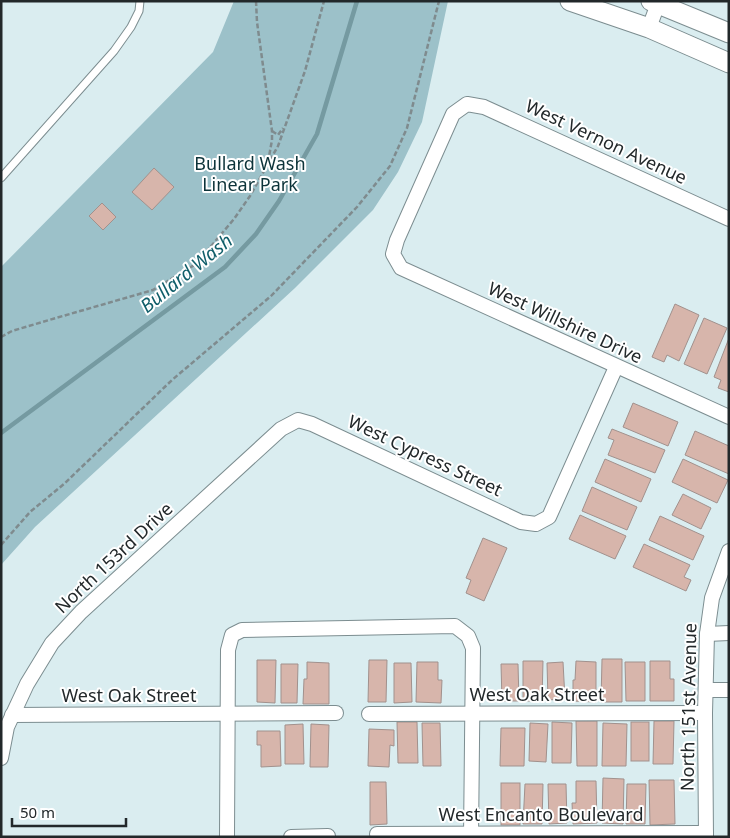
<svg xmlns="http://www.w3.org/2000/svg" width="730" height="838" font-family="'Noto Sans',sans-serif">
<rect width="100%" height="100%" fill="#daedf0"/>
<!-- green -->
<path fill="#9cc1c9" d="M 234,1 L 448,1 L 422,122 L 398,172 L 373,210 L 295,288 L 35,527 L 1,565 L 1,267 L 213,52 Z"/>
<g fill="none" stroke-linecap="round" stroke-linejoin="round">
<!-- stream -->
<path stroke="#759aa1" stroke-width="4.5" d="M 1,433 L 225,267 L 256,234 L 279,201 L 317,134 L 357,1"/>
</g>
<!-- building -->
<g fill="#d7b5ab" stroke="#a1918d">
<path d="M 154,168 L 174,187 L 152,210 L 132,192 Z"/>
<path d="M 102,203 L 116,217 L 103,230 L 89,216 Z"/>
<path d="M 675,304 L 699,315 L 679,361 L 667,355 L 664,362 L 652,357 Z"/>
<path d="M 704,318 L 727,328 L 707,374 L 684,364 Z"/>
<path d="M 729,338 L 729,392 L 718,388 L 721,380 L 714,377 Z"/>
<path d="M 633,403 L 678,422 L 668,446 L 623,427 Z"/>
<path d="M 612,429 L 665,450 L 655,473 L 608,455 L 614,440 L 608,438 Z"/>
<path d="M 695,431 L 729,446 L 729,474 L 685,455 Z"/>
<path d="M 605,459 L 651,479 L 641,502 L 595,482 Z"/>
<path d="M 683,459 L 728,480 L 717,503 L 672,482 Z"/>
<path d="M 592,487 L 637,507 L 627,530 L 582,511 Z"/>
<path d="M 683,494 L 711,508 L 701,529 L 672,515 Z"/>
<path d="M 580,515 L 626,536 L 615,559 L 569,539 Z"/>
<path d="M 660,516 L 704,536 L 693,560 L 649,540 Z"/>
<path d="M 483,538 L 507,548 L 484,601 L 466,593 L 471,580 L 466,578 Z"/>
<path d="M 644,544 L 690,565 L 684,577 L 691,580 L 686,591 L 633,567 Z"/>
<path d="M 602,659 L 622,659 L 622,702 L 601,702 Z"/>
<path d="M 257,660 L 276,660 L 275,703 L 257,702 Z"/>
<path d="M 369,660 L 387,660 L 386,702 L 368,702 Z"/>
<path d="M 523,661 L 543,661 L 542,701 L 523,701 Z"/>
<path d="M 576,661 L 596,662 L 596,702 L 573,701 L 573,680 L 575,680 Z"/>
<path d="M 650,661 L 670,661 L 670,679 L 674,679 L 674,701 L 650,701 Z"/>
<path d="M 307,662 L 329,663 L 329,704 L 303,704 L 304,679 L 307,679 Z"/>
<path d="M 417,662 L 438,662 L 438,680 L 442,680 L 441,703 L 416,702 Z"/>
<path d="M 563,662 L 565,699 L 548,700 L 547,663 Z"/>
<path d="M 625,662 L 645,662 L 645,701 L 626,701 Z"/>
<path d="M 394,663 L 411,663 L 412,702 L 394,703 Z"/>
<path d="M 281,664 L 298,664 L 297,703 L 281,703 Z"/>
<path d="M 501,664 L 518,664 L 519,701 L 502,701 Z"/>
<path d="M 576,721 L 597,721 L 597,766 L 577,766 Z"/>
<path d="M 654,721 L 674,721 L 673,764 L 653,764 Z"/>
<path d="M 397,722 L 417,722 L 418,763 L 398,763 Z"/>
<path d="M 552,722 L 572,723 L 571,763 L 552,763 Z"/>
<rect x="631" y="722" width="18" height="39"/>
<path d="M 422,723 L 440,723 L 441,766 L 423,766 Z"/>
<path d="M 530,723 L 548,724 L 546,762 L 529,761 Z"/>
<path d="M 603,723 L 627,724 L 626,766 L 602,766 Z"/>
<path d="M 303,724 L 304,764 L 285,764 L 285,725 Z"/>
<path d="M 311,724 L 329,725 L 328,767 L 310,767 Z"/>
<path d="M 501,728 L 525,728 L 524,766 L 500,766 Z"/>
<path d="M 369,729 L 394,730 L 394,746 L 390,745 L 389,767 L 368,766 Z"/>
<path d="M 257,731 L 280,731 L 281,766 L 261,767 L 261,745 L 257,745 Z"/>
<path d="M 603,778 L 624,779 L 623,824 L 602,823 Z"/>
<path d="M 649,780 L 674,780 L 675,824 L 650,825 Z"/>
<path d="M 576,781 L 596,781 L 597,823 L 573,824 L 572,803 L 576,803 Z"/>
<path d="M 370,782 L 386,782 L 387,824 L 370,825 Z"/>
<rect x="501" y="783" width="19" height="42"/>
<path d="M 525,784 L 543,784 L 542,824 L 523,824 Z"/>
<path d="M 548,784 L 566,784 L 567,823 L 549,824 Z"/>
<path d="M 627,784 L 646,784 L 645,824 L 626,824 Z"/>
</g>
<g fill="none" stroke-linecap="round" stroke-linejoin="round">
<defs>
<path id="lane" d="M 1,178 L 114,51 L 131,27 L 139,11 L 140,1"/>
<g id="street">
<path d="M 649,28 L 659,1"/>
<path d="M 729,219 L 484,107 L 467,104 L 453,114 L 397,240 L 393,254 L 401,268 L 729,417"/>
<path d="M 707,634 L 729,633"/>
<path d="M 706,690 L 729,690"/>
<path d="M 369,714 L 705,713"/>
<path d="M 12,715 L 336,713"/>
<path d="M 1,758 L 7,727 L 27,684 L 52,643 L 81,612 L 281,429 L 298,420 L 312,424 L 521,522 L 536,524 L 549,517 L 616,367"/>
<path d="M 377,834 L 706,833"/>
<path d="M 227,837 L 228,650 L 232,635 L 242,630 L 455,626 L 468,636 L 473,648 L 471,837"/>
<path d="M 291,837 L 328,836"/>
<path d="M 706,837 L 705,713 L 707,634 L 712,598 L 729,551"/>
</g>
<g id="secondary">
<path d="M 570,1 L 649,28 L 729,63"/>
<path d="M 651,1 L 729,33"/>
</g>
</defs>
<!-- lane casing -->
<use href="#lane" stroke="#7c8d90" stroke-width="9"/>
<!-- street casing -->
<use href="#street" stroke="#7c8d90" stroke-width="16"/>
<!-- secondary casing -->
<use href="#secondary" stroke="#7c8d90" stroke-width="21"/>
<!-- path -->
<g stroke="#7f8b8e" stroke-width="2.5" stroke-dasharray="5 2.5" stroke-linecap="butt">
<path d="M 256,1 L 257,22 L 272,131 L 272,140 L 268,162"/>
<path d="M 272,131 L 278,135 L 283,128"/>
<path d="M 1,337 L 12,331 L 56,318 L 153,290 L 196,264 L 234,219 L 250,196 L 278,146 L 305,71 L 324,1"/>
<path d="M 1,545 L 30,512 L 64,484 L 172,380 L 271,296 L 357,207 L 390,166 L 407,128 L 439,1"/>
</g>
<!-- lane -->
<use href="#lane" stroke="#fff" stroke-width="7"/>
<!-- street -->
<use href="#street" stroke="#fff" stroke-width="14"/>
<!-- secondary -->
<use href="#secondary" stroke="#fff" stroke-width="19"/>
</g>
<g text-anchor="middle" stroke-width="4" stroke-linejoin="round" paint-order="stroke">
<!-- street labels -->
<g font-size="18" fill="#22282a" stroke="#fff">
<text transform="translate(606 142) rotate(25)" y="6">West Vernon Avenue</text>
<text transform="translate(565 323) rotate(25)" y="6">West Willshire Drive</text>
<text transform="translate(425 456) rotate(25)" y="6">West Cypress Street</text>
<text transform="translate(114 558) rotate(-43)" y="6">North 153rd Drive</text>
<text x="537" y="701">West Oak Street</text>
<text x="129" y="702">West Oak Street</text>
<text transform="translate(689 707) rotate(-89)" y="6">North 151st Avenue</text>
<text x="541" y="821">West Encanto Boulevard</text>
</g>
<!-- park labels -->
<g font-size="18" fill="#0c3339" stroke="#fff">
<text x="250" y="170">Bullard Wash<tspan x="250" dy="21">Linear Park</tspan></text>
</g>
<!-- water labels -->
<g font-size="19" font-style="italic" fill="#105e6a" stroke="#fff">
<text transform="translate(186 273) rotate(-39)" y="7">Bullard Wash</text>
</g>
</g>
<!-- border -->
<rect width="730" height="838" fill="none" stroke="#22282a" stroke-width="5"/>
<!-- scale -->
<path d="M12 818v8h114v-8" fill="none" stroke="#22282a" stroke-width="2.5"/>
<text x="20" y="818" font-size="15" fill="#22282a" stroke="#ffffff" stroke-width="4" paint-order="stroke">50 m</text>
</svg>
